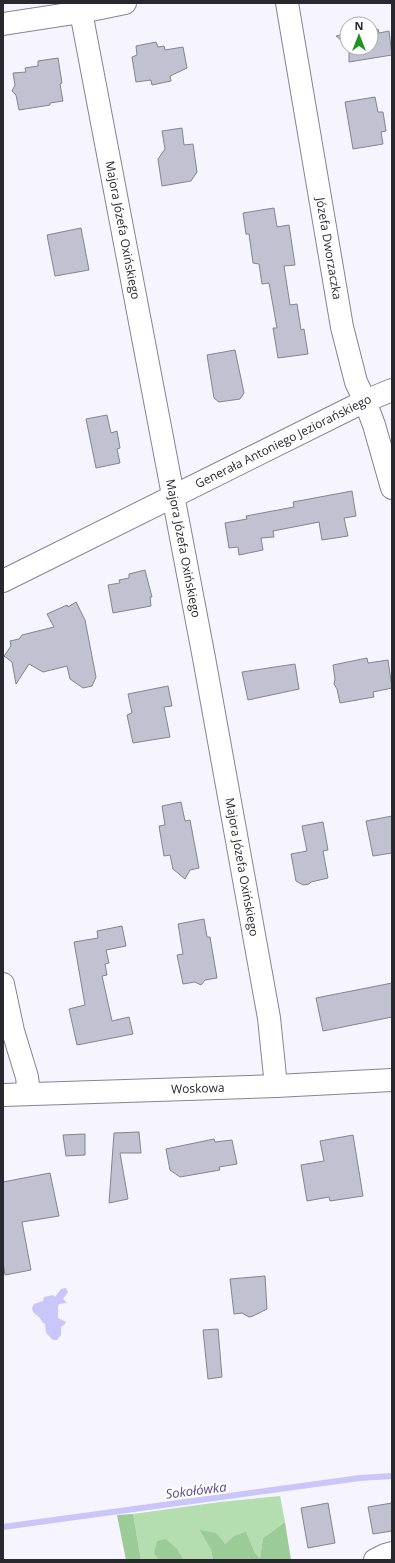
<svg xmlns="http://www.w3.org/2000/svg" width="395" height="1563" font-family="'Open Sans',sans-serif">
<rect width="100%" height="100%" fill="#f5f4ff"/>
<!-- green -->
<path fill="#b4ddb0" d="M 280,1496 L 285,1522 L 263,1538 L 260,1558 L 255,1553 L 246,1531 L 234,1536 L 225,1544 L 201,1530 L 211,1550 L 213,1560 L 184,1560 L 178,1550 L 154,1554 L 159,1560 L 141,1560 L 133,1514 L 220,1502 Z"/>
<!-- forest -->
<g fill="#9bcb97">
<path d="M 133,1514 L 141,1560 L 126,1560 L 117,1515 Z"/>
<path d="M 285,1522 L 291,1560 L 213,1560 L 211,1550 L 200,1530 L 216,1533 L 225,1544 L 234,1536 L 246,1531 L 255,1553 L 260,1558 L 263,1538 Z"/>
<path d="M 166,1539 L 178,1550 L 184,1560 L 159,1560 L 154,1554 L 157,1541 Z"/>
</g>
<!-- water -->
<path fill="#cbc6f9" d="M 66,1288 L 68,1292 L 63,1299 L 67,1303 L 59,1304 L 58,1307 L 58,1318 L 66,1322 L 65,1324 L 61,1327 L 61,1335 L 57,1340 L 53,1340 L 46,1333 L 45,1324 L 42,1322 L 40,1318 L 33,1312 L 32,1308 L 34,1304 L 43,1301 L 44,1297 L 53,1295 L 55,1297 L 61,1289 Z"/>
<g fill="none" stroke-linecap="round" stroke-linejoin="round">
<!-- stream -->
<path stroke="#cbc6f9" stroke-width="6" d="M 3,1527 L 360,1478 L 392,1476"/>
</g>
<!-- building -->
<g fill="#c2c1d1" stroke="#848392">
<path d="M 378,29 L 379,33 L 389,31 L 392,55 L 349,62 L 349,48 L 371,48 L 371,31 Z"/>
<path d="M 347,34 L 347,45 L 336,36 Z"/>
<path d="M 156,42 L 158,47 L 164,46 L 165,50 L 183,47 L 187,68 L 170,76 L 171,81 L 152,85 L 151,80 L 136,82 L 132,57 L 137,55 L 136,46 Z"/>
<path d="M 58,58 L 62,83 L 60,84 L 63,101 L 50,103 L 50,105 L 19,110 L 16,95 L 12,91 L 15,85 L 13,73 L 26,72 L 25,68 L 38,66 L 38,61 Z"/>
<path d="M 375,97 L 378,112 L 383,112 L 386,131 L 381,132 L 383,144 L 353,149 L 345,102 Z"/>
<path d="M 182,128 L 184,145 L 193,144 L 197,172 L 191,181 L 162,186 L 158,159 L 165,149 L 162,131 Z"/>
<path d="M 274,208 L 277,227 L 289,225 L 295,265 L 284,266 L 290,305 L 297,304 L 301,330 L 304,329 L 308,354 L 278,358 L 273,328 L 277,328 L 269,283 L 262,284 L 259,264 L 253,263 L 249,234 L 246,234 L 243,213 Z"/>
<path d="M 81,228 L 89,270 L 55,276 L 47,235 Z"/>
<path d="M 235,350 L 244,393 L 240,399 L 219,402 L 214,398 L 207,355 Z"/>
<path d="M 107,415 L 111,433 L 117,431 L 120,448 L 117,449 L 120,463 L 96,468 L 86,419 Z"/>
<path d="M 352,491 L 356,516 L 344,518 L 348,536 L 322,540 L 319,522 L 273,531 L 274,537 L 261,538 L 263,550 L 239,555 L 238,547 L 229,548 L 225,523 L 247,519 L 246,516 L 294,507 L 293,502 Z"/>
<path d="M 145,570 L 152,597 L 150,597 L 151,606 L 113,613 L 108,585 L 120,583 L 119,580 L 129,578 L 129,574 Z"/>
<path d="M 76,602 L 85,620 L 96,677 L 92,686 L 83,688 L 70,679 L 67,666 L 43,672 L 29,664 L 16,684 L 12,662 L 4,656 L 11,646 L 10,641 L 19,639 L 22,635 L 54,627 L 47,614 L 67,605 L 68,607 Z"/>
<path d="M 367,658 L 368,663 L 388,660 L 392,688 L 373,692 L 374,697 L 340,703 L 337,689 L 334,684 L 335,679 L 333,665 Z"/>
<path d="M 295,664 L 299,689 L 248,700 L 242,672 Z"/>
<path d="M 168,686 L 172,706 L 164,707 L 170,737 L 133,743 L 127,715 L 132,713 L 128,694 Z"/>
<path d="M 181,802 L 185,821 L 190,820 L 199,868 L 190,870 L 185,879 L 173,869 L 170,855 L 164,856 L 159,826 L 165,825 L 162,806 Z"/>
<path d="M 392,816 L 392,853 L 373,856 L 366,821 Z"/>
<path d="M 323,822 L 328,850 L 323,851 L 328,878 L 311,882 L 309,884 L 303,885 L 296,881 L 291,854 L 307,851 L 302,826 Z"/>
<path d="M 204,919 L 207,937 L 210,937 L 217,978 L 205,980 L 201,985 L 195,982 L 183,984 L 177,955 L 183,954 L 178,924 Z"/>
<path d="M 122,926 L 126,946 L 106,950 L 109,963 L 105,964 L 107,975 L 102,976 L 112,1021 L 129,1017 L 133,1034 L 77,1045 L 69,1009 L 85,1005 L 74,942 L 98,938 L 97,931 Z"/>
<path d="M 392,983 L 392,1017 L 323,1031 L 316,998 Z"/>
<path d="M 139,1132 L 141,1153 L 120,1153 L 128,1199 L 109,1203 L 114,1133 Z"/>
<path d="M 85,1134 L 85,1155 L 66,1156 L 63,1135 Z"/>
<path d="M 353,1135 L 363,1196 L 330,1201 L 329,1197 L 307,1201 L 301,1165 L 324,1161 L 320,1141 Z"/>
<path d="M 214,1139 L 215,1142 L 232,1140 L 237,1164 L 219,1167 L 220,1170 L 180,1177 L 170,1170 L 166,1149 Z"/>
<path d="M 50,1173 L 59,1216 L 22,1222 L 31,1270 L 5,1275 L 3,1262 L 3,1182 Z"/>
<path d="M 265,1276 L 267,1309 L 253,1316 L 249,1317 L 242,1313 L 234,1314 L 230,1279 Z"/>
<path d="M 218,1329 L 222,1377 L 208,1379 L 203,1330 Z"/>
<path d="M 328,1503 L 335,1543 L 308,1548 L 301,1508 Z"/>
<path d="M 392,1503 L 392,1531 L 373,1534 L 368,1507 Z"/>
</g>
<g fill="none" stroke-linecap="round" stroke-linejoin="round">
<defs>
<g id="minor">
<path id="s1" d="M 287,3 L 342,327 L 356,382 L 365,401 L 374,425 L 392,488"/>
<path id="s2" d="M 81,12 L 204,658 L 269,1018 L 276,1086"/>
<path d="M 3,24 L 81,12 L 125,3"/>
<path id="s3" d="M 3,581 L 365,401 L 392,390"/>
<path d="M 3,984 L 13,1031 L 27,1077 L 29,1094"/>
<path id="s4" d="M 3,1095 L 276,1086 L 392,1080"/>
<path d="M 375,1560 L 385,1555 L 392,1553"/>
</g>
</defs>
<!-- minor casing -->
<use href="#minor" stroke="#858493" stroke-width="24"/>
<!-- minor -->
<use href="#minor" stroke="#fff" stroke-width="22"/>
</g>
<g text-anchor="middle" stroke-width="4" stroke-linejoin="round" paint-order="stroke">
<!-- street labels -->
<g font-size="12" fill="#28282e" stroke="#fff">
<text dy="4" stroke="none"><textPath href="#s2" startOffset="222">Majora Józefa Oxińskiego</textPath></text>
<text dy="4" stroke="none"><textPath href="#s1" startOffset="249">Józefa Dworzaczka</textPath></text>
<text dy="4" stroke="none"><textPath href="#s3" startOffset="313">Generała Antoniego Jeziorańskiego</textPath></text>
<text dy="4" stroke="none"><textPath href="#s2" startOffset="546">Majora Józefa Oxińskiego</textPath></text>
<text dy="4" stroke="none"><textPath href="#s2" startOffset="870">Majora Józefa Oxińskiego</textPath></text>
<text dy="4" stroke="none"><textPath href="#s4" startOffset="195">Woskowa</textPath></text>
</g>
<!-- water labels -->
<g font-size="13" font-style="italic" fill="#544792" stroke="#fff">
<text transform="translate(196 1490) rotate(-7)" y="5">Sokołówka</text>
</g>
</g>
<!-- border -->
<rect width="395" height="1563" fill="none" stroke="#28282e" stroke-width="8"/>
<!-- north arrow -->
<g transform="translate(359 36)"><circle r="19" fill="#ffffff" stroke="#a9a9ab"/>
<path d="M0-3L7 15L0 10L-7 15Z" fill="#209320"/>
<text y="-6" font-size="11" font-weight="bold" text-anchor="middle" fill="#28282e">N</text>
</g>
</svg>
